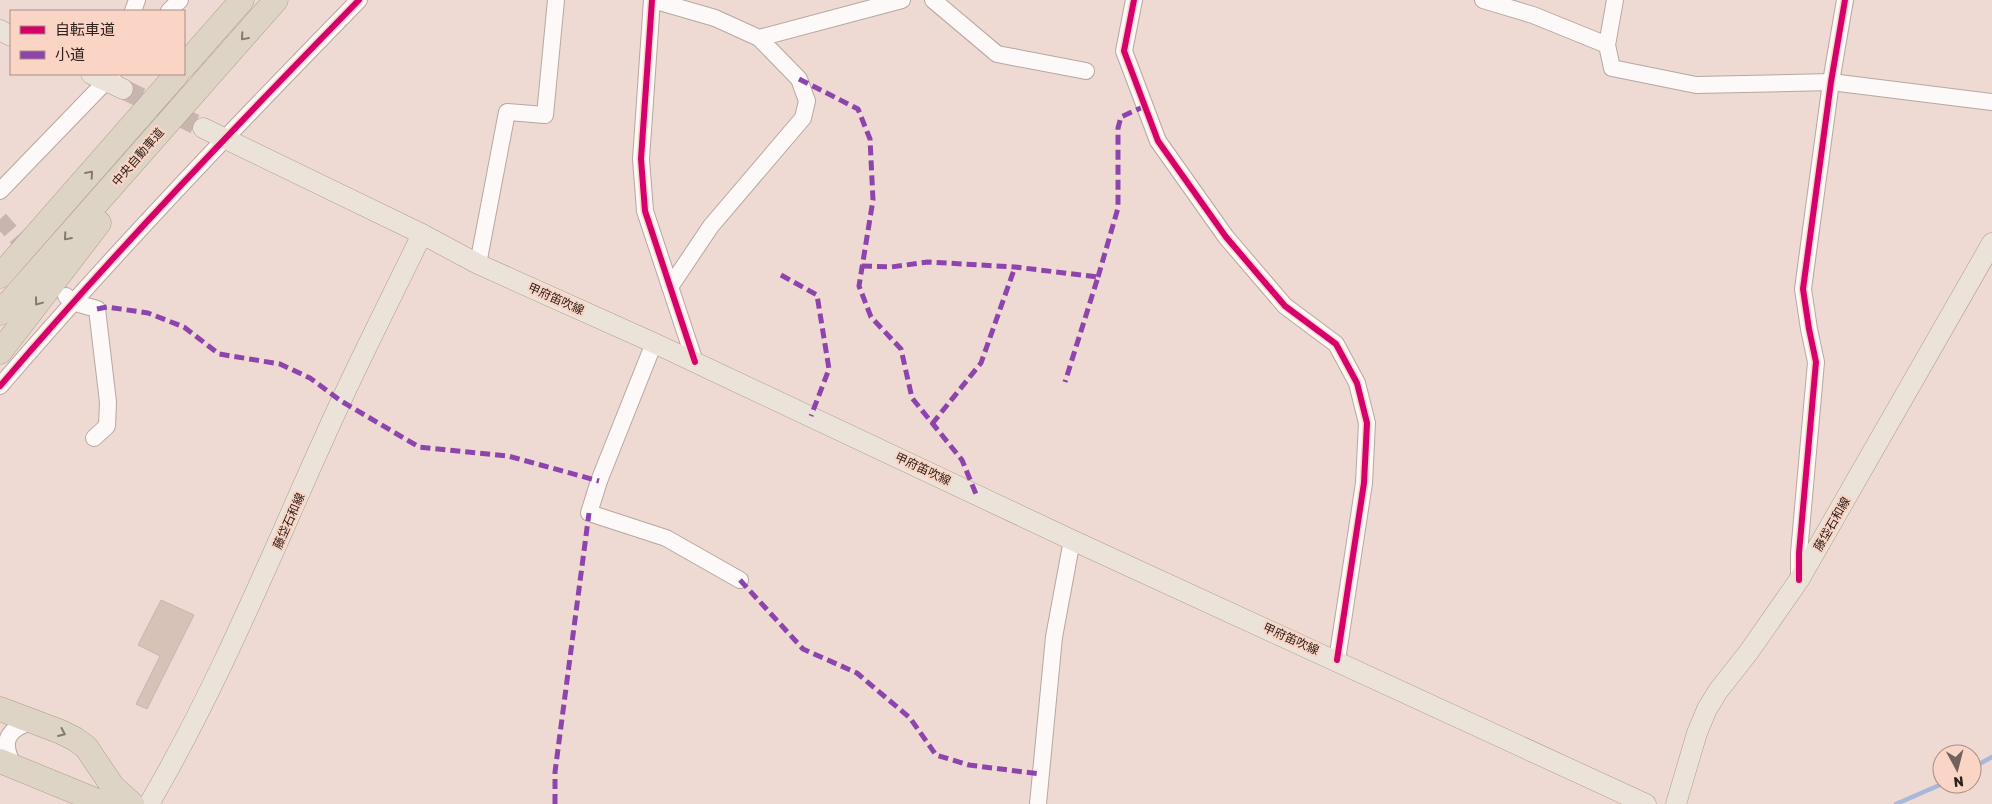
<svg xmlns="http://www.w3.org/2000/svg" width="1992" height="804" font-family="Rubik,'Noto Sans JP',sans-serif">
<rect width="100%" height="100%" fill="#eedad2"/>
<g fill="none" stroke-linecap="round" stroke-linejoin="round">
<!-- stream -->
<g stroke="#a7b9da" stroke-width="4.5">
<path d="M 1972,768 L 1992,757"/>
<path d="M 1896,804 L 1942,784"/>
</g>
</g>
<!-- building -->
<path fill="#d7c2b8" stroke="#c6b6af" d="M 161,600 L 194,615 L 147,709 L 136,704 L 160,656 L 138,645 Z"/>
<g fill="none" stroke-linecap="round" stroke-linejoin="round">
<!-- minor-tunnel -->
<path stroke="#c8b5ad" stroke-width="16" stroke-dasharray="16 8" stroke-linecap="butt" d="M 0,219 L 48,274"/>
<!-- major-tunnel -->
<path stroke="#c8b5ad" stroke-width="20" stroke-dasharray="20 10" stroke-linecap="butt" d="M 123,89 L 203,128"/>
<defs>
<g id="minor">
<path d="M 652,0 L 641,159 L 645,211 L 695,362"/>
<path d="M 653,0 L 715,18 L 759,38 L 902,0"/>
<path d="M 933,0 L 997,54 L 1086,71"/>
<path d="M 1134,0 L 1124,51 L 1158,141 L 1226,237 L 1285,306 L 1336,344 L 1357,383 L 1367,423 L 1364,483 L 1337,660"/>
<path d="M 1483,0 L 1533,15 L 1607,45"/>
<path d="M 1615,0 L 1607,45 L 1612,68 L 1696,85 L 1831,82 L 1992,102"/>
<path d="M 133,11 L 137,0"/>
<path d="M 169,11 L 180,0"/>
<path d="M 0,191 L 113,74"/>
<path d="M 478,264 L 507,112 L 545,115 L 556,0"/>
<path d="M 670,287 L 711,226 L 803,118 L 807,101 L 799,79 L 759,38"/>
<path d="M 66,296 L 72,302 L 97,309 L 108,402 L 107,426 L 94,438"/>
<path d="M 654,343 L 599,481 L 589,513 L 666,538 L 740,580"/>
<path d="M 0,386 C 114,253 236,126 359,0"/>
<path d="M 1799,580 L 1799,553 L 1816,362 L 1809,329 L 1803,289 L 1831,82 L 1845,0"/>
<path d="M 14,766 C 0,742 7,728 33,722"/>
<path d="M 1038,804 L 1054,637 L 1072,540"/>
</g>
<g id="major">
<path d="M 0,30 L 11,36"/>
<path d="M 91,74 L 123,89"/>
<path d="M 203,128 L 422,234 L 478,264 L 654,343 L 1072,540 L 1646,804"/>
<path d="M 149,804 C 225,674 278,537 341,401 C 367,345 395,290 422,234"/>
<path d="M 1676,804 L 1697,733 L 1707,709 L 1718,691 L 1748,653 L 1799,580 L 1992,243"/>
</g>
<g id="highway">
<path d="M 184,66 L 242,0"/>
<path d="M 0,276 L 177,74"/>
<path d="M 0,313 L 276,0"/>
<path d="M 0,352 L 99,223"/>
<path d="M 0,709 L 61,732 L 75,739 L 86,747 L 113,787 L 132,804"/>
<path d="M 0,761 L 105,804"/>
</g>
</defs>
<!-- minor casing -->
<use href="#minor" stroke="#b7a7a1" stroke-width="18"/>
<!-- major casing -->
<use href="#major" stroke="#ae9d8a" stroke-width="21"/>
<!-- highway casing -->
<use href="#highway" stroke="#ae9d8a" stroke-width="25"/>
<!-- minor -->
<use href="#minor" stroke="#fcf9f8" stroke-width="16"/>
<!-- major -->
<use href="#major" stroke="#ebe3da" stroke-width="20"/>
<!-- highway -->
<use href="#highway" stroke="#ded4c5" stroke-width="24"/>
<!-- quiet -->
<g stroke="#8e44ad" stroke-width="5" stroke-dasharray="10 5" stroke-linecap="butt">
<path d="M 799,79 L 858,109 L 870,139 L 873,200 L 859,286 L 871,317 L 901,349 L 912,398 L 962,460 L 976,494"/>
<path d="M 862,266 L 891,267 L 928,262 L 1015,267 L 1098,277 L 1065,382"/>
<path d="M 781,275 L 817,295 L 829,369 L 811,416"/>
<path d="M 1098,277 L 1118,208 L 1118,128 L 1121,117 L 1145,106"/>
<path d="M 97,309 L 107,307 L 148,313 L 184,327 L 219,354 L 280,364 L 310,378 L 341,401 L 419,447 L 508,456 L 599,481"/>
<path d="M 932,424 L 981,363 L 1015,267"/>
<path d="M 740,580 L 803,649 L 857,673 L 910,718 L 936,755 L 969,765 L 1040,774"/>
<path d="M 555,804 L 555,772 L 589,513"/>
</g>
<defs>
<g id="cycleway">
<path d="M 652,0 L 641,159 L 645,211 L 695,362"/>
<path d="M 1134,0 L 1124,51 L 1158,141 L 1226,237 L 1285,306 L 1336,344 L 1357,383 L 1367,423 L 1364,483 L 1337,660"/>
<path d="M 0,386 C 114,253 236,126 359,0"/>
<path d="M 1799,580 L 1799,553 L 1816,362 L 1809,329 L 1803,289 L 1831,82 L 1845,0"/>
</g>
</defs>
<!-- cycleway casing -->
<use href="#cycleway" stroke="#fad5c6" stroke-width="9"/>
<!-- cycleway -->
<use href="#cycleway" stroke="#d6006c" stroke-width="6"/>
</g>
<!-- one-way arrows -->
<defs><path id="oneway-chevron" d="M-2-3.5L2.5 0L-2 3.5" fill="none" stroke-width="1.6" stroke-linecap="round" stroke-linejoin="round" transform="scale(1.25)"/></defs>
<g stroke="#867a70">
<use href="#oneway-chevron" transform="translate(244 37) rotate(131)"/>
<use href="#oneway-chevron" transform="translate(90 174) rotate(-49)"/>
<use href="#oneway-chevron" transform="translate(67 237) rotate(131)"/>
<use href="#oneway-chevron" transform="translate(38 302) rotate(127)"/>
<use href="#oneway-chevron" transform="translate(62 733) rotate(24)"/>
</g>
<g text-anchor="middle" stroke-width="4.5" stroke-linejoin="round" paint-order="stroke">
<!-- street labels -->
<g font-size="12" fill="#2e211b" stroke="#fad5c6">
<text transform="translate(138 157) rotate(-49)" y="4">中央自動車道</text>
<text transform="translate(556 299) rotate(24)" y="4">甲府笛吹線</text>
<text transform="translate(923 469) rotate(25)" y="4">甲府笛吹線</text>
<text transform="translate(289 521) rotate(-66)" y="4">藤垈石和線</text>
<text transform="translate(1832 524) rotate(-60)" y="4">藤垈石和線</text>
<text transform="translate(1291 639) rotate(24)" y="4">甲府笛吹線</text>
</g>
</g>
<!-- legend -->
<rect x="10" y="10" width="175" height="65" fill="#fad5c6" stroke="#a88d82"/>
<rect x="20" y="26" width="25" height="8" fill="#d6006c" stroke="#a88d82"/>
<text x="55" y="35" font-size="15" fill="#2e211b">自転車道</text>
<rect x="20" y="51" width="25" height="8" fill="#8e44ad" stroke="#a88d82"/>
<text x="55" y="60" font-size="15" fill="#2e211b">小道</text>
<!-- north arrow -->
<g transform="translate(1957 769) rotate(173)"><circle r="24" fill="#fad5c6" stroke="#a88d82"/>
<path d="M0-4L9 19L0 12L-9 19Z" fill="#71625b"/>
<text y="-8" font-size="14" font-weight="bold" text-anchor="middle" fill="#2e211b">N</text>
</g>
</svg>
